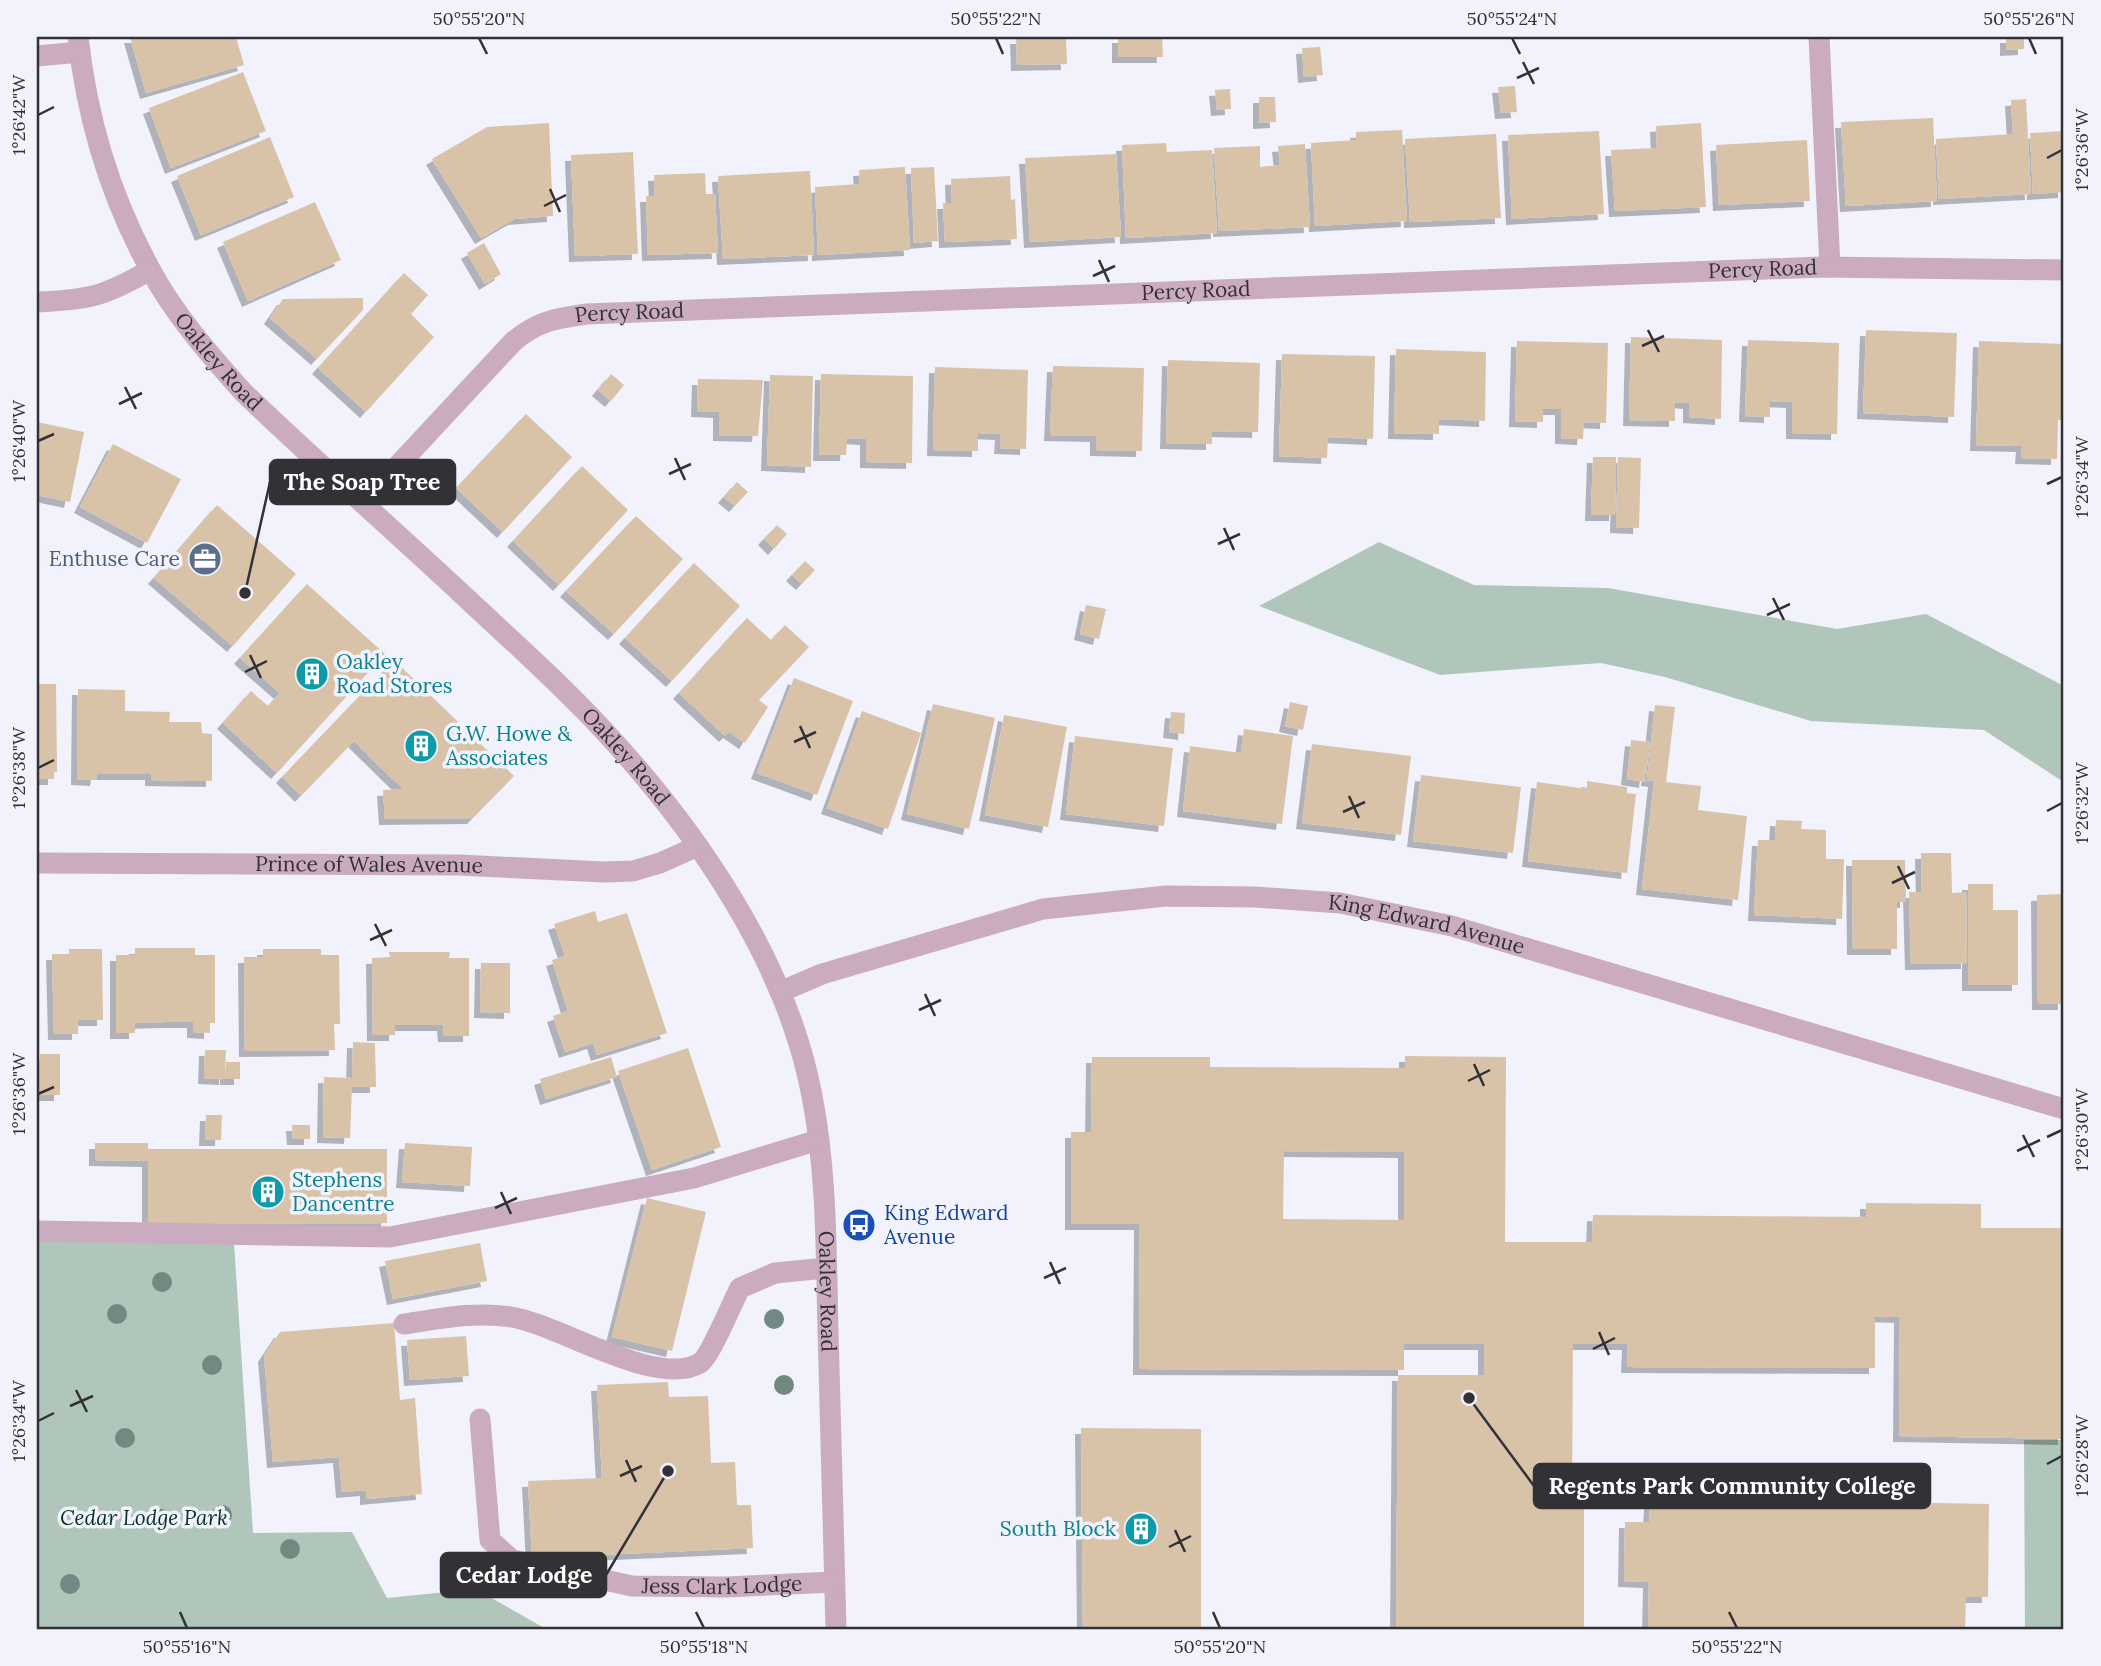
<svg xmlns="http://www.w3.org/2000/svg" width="2101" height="1666" font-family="Lora,serif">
<defs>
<filter id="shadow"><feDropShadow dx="-6" dy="6" stdDeviation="0" flood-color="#0004"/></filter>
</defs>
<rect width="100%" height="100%" fill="#f1f2fc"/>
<!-- green -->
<g fill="#b1c6ba">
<path d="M 1379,542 L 1474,585 L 1608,588 L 1837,629 L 1926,614 L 2064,686 L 2064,781 L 2062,781 L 1984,730 L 1811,721 L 1665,677 L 1601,663 L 1440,675 L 1259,606 Z"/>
<path d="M 37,1240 L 234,1243 L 253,1533 L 352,1532 L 387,1598 L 476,1589 L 546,1629 L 37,1629 Z"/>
<path d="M 2024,1440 L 2064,1440 L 2064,1629 L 2025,1629 Z"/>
</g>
<!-- building -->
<g fill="#d9c3a8" fill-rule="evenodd" filter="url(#shadow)">
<path d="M 130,37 L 236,37 L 244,65 L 146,93 Z"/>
<path d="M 1118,37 L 1162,37 L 1163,57 L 1118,57 Z"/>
<path d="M 2006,37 L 2024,37 L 2024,49 L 2006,50 Z"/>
<path d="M 1016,38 L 1066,38 L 1067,64 L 1017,65 Z"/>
<path d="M 1320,47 L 1323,75 L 1304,77 L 1302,48 Z"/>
<path d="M 243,72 L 266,131 L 171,168 L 149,108 Z"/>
<path d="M 1515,86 L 1517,112 L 1501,113 L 1498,87 Z"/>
<path d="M 1230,89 L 1231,109 L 1217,110 L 1215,90 Z"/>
<path d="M 1259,97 L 1275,97 L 1276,122 L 1259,123 Z"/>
<path d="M 2026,99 L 2031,194 L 1939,199 L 1936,139 L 2013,134 L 2011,100 Z"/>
<path d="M 1933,118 L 1937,201 L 1846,206 L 1841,122 Z"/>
<path d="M 549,123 L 553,216 L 514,219 L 481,238 L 432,159 L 487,127 Z"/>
<path d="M 1701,123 L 1706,207 L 1615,211 L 1611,150 L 1657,148 L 1656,126 Z"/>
<path d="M 1402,130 L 1407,221 L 1315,226 L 1311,143 L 1356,140 L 1356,132 Z"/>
<path d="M 1599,131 L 1604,214 L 1512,219 L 1508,135 Z"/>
<path d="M 2064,131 L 2064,192 L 2033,194 L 2030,133 Z"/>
<path d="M 1496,134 L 1501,218 L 1410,222 L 1405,139 Z"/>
<path d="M 270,137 L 294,197 L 201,235 L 177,176 Z"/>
<path d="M 1807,140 L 1810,201 L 1719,205 L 1716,145 Z"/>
<path d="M 1166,143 L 1167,152 L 1212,150 L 1217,233 L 1126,238 L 1122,145 Z"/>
<path d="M 1305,144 L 1310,227 L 1219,231 L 1214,148 L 1260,146 L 1260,167 L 1280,165 L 1278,146 Z"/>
<path d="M 633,152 L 638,254 L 575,256 L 571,155 Z"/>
<path d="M 1116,154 L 1121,237 L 1030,242 L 1025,158 Z"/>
<path d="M 905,167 L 910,250 L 818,255 L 815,187 L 860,184 L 859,170 Z"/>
<path d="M 934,167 L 938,241 L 914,243 L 911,168 Z"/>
<path d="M 810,171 L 814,255 L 723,259 L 718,176 Z"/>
<path d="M 705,173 L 706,194 L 715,194 L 718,253 L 648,255 L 646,196 L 655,196 L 654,175 Z"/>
<path d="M 1010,176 L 1011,200 L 1015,199 L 1017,239 L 945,242 L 943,203 L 952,203 L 951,179 Z"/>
<path d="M 315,202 L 341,260 L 248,301 L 223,242 Z"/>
<path d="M 484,243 L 501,274 L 485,284 L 467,253 Z"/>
<path d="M 404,273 L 428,295 L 411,314 L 434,337 L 366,412 L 318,368 Z"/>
<path d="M 363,298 L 363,310 L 317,359 L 270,318 L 283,299 Z"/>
<path d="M 1866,330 L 1957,333 L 1954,417 L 1863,413 Z"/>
<path d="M 1631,337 L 1722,340 L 1721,419 L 1689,417 L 1689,403 L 1675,402 L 1675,421 L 1629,420 Z"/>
<path d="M 1748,340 L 1839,343 L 1837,434 L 1792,433 L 1792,402 L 1770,401 L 1770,417 L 1745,416 Z"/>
<path d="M 1517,341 L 1608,343 L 1606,423 L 1584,422 L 1583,439 L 1561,438 L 1561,409 L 1543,409 L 1543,422 L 1515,421 Z"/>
<path d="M 1979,341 L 2064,344 L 2064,420 L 2058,420 L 2057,459 L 2021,458 L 2022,446 L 1976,445 Z"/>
<path d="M 1396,349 L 1486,352 L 1485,421 L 1439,419 L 1439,434 L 1394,433 Z"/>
<path d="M 1282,354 L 1375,356 L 1373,439 L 1328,437 L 1327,458 L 1279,456 Z"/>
<path d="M 1168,360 L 1260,363 L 1258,432 L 1212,431 L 1212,444 L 1166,443 Z"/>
<path d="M 1053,366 L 1144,368 L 1142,451 L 1096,450 L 1096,436 L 1050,435 Z"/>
<path d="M 935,367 L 1028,370 L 1026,449 L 1000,448 L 1001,434 L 978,433 L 978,451 L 933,450 Z"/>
<path d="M 611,374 L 624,385 L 611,401 L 598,390 Z"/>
<path d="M 821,374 L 913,376 L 912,463 L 866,462 L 866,439 L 847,438 L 846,455 L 819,455 Z"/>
<path d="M 770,375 L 813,376 L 811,467 L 767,465 Z"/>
<path d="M 698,379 L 763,380 L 758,436 L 719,435 L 719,412 L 697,411 Z"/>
<path d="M 526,414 L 572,457 L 503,532 L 456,488 Z"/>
<path d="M 37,422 L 84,432 L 70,502 L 37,495 Z"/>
<path d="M 113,444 L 181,479 L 147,543 L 80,507 Z"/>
<path d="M 1593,457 L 1616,457 L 1615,515 L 1591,515 Z"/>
<path d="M 1618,457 L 1641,458 L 1639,528 L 1616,527 Z"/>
<path d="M 582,466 L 628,510 L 559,585 L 513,541 Z"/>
<path d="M 737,482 L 748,492 L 735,506 L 724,497 Z"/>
<path d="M 217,505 L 296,574 L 233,646 L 154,578 Z"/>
<path d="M 636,516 L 683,559 L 614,634 L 566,591 Z"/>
<path d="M 777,525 L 787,534 L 774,549 L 764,539 Z"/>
<path d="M 805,561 L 815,570 L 802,584 L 792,575 Z"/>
<path d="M 694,563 L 740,606 L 672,681 L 625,638 Z"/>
<path d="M 307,584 L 385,654 L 277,773 L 223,723 L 251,691 L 268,706 L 280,693 L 240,658 Z"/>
<path d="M 1086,605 L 1106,609 L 1099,639 L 1080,634 Z"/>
<path d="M 747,618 L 771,640 L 785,625 L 809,647 L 759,700 L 768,707 L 745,743 L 729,732 L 725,736 L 679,693 Z"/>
<path d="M 394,660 L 514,776 L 473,818 L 385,819 L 383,790 L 403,789 L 354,741 L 301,796 L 282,777 Z"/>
<path d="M 794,678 L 853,701 L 817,795 L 757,773 Z"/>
<path d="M 37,684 L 56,684 L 57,772 L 54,772 L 54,779 L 37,779 Z"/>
<path d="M 78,689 L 125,690 L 125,711 L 170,712 L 169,722 L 201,722 L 202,733 L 212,734 L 212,781 L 151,780 L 151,774 L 97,774 L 96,780 L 77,779 Z"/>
<path d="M 1290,702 L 1308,706 L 1303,730 L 1285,726 Z"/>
<path d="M 933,704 L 995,718 L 969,829 L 907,814 Z"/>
<path d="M 1655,705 L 1675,707 L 1666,782 L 1701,786 L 1698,810 L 1747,816 L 1738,900 L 1642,889 L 1654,781 L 1647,780 Z"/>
<path d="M 862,711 L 921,733 L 888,829 L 827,808 Z"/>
<path d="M 1171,712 L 1185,713 L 1184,734 L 1169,732 Z"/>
<path d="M 1004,715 L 1067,727 L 1048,827 L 985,815 Z"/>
<path d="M 1244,729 L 1293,736 L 1282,824 L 1183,811 L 1190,746 L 1241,753 Z"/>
<path d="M 1075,736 L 1173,748 L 1164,826 L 1066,814 Z"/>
<path d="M 1631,740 L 1650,742 L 1645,782 L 1627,779 Z"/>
<path d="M 1312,744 L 1411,756 L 1401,835 L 1302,823 Z"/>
<path d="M 1421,775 L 1521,787 L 1513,853 L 1413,841 Z"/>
<path d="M 1587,781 L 1627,787 L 1627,793 L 1636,794 L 1627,873 L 1528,861 L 1537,782 L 1587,789 Z"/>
<path d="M 1776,820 L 1802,821 L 1801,829 L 1826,830 L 1826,859 L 1844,859 L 1842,919 L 1754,915 L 1758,840 L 1775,840 Z"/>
<path d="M 1921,853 L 1951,853 L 1952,893 L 1966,892 L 1967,963 L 1911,964 L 1909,892 L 1922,892 Z"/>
<path d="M 1852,860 L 1905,860 L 1906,902 L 1897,902 L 1897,949 L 1853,949 Z"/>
<path d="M 1968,884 L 1993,884 L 1993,910 L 2018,910 L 2018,985 L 1968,985 Z"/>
<path d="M 2064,894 L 2064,1004 L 2038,1004 L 2037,895 Z"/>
<path d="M 595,911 L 598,922 L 627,913 L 667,1033 L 597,1055 L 593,1043 L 565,1052 L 553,1016 L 568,1011 L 552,960 L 565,956 L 554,924 Z"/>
<path d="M 135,948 L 195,948 L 195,955 L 215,955 L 215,1023 L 210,1023 L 210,1033 L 193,1032 L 193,1022 L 166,1022 L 135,1023 L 135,1033 L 116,1033 L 116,955 L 135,955 Z"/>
<path d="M 69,949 L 102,949 L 103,1020 L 78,1020 L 78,1034 L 54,1034 L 52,954 L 69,954 Z"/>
<path d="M 263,949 L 321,949 L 321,955 L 339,955 L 340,1024 L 334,1024 L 335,1050 L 245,1051 L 244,957 L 263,957 Z"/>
<path d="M 389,952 L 450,952 L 449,958 L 469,958 L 469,1036 L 444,1036 L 443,1025 L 395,1025 L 395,1035 L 373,1035 L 372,958 L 390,957 Z"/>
<path d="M 481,963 L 510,963 L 510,1013 L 480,1012 Z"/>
<path d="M 353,1042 L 375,1043 L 376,1087 L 352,1087 L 350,1138 L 323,1137 L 324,1077 L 352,1078 Z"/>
<path d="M 688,1048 L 721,1147 L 652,1170 L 618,1071 Z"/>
<path d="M 205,1050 L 226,1050 L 225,1079 L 204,1078 Z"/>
<path d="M 40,1054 L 60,1054 L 60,1095 L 39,1095 Z"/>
<path d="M 1405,1056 L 1506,1057 L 1505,1242 L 1592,1242 L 1593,1215 L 1866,1217 L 1866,1203 L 1981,1204 L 1981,1228 L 2064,1228 L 2064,1439 L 1899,1436 L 1900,1317 L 1875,1316 L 1875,1368 L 1627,1367 L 1628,1344 L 1573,1344 L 1572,1495 L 1584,1496 L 1584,1629 L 1396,1629 L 1398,1375 L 1484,1375 L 1484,1344 L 1404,1344 L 1404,1370 L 1139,1369 L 1140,1224 L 1071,1224 L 1071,1132 L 1091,1132 L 1092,1057 L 1210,1057 L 1210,1067 L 1405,1068 ZM 1284,1151 L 1404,1152 L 1404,1220 L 1283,1219 Z"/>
<path d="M 611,1057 L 617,1077 L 546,1099 L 540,1079 Z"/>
<rect x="226" y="1062" width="14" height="17"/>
<path d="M 206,1115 L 222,1115 L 221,1140 L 205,1140 Z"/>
<path d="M 292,1125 L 310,1125 L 310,1139 L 293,1139 Z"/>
<path d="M 95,1143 L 148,1143 L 148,1149 L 387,1149 L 387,1223 L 148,1224 L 148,1161 L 95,1160 Z"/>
<path d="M 405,1143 L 472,1147 L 470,1186 L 402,1182 Z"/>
<path d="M 647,1198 L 706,1212 L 672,1351 L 612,1337 Z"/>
<path d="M 480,1243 L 487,1281 L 393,1299 L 385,1261 Z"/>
<path d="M 394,1323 L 400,1400 L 415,1398 L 422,1494 L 366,1499 L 366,1490 L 342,1492 L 339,1457 L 273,1462 L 264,1356 L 280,1332 Z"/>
<path d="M 466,1336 L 469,1376 L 410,1380 L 407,1340 Z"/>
<path d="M 668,1382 L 669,1397 L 708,1396 L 711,1463 L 735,1462 L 737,1505 L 751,1505 L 753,1548 L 532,1558 L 528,1481 L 602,1478 L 597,1385 Z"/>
<path d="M 1081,1428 L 1201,1429 L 1201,1629 L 1083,1629 Z"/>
<path d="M 1757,1484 L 1836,1485 L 1836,1501 L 1989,1504 L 1988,1597 L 1966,1597 L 1965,1629 L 1648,1629 L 1649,1582 L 1624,1581 L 1625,1522 L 1649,1522 L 1650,1502 L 1757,1504 Z"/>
</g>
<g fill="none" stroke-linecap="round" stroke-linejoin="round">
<!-- minor -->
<g stroke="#cbabc0" stroke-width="21">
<path id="s1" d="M 78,37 C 87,119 110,196 150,269 C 174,314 209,354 243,392 C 315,461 390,527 463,595 C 511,640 561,684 605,732 C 697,831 787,962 812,1096 C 827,1173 826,1252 828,1330 C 831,1429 833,1529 836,1629"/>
<path d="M 1819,37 L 1830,267"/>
<path d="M 37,56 L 80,52"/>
<path d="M 37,302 C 89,300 105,296 150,270"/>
<path id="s2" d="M 363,503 L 513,342 C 537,321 557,318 587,314 L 1822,267 L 2064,270"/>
<path id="s3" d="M 37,863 L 459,865 L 604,872 L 633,871 L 660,863 L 698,846"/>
<path id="s4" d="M 780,992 L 822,974 L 1043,909 L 1166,896 L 1255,897 L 1340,903 L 1452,926 L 2064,1109"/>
<path d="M 37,1231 L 390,1237 L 694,1178 L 818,1140"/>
<path d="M 404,1324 C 439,1319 475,1311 511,1317 C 558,1324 657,1389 700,1363 C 710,1357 732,1303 740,1288 L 775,1273 L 826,1268"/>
<path id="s5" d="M 480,1419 L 490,1540 L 512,1560 L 632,1586 L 726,1587 L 834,1582"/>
</g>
</g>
<!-- trees -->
<g fill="#708983">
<circle cx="162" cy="1282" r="10"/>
<circle cx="117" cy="1314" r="10"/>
<circle cx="774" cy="1319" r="10"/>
<circle cx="212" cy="1365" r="10"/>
<circle cx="784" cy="1385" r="10"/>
<circle cx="125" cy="1438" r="10"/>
<circle cx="222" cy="1515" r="10"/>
<circle cx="161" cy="1519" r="10"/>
<circle cx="290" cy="1549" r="10"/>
<circle cx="70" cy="1584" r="10"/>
</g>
<!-- ticks -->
<path fill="none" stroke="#323236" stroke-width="2.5" d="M 479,38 L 487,54M 996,38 L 1003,54M 1512,38 L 1520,54M 2029,38 L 2036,54M 1523,62 L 1534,84M 1517,78 L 1539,68M 38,115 L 54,107M 2047,158 L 2062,150M 550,189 L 560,212M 544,206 L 566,195M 1099,260 L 1109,282M 1093,276 L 1115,266M 1648,330 L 1659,352M 1642,346 L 1664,336M 125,387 L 136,409M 119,404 L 142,393M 38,441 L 54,434M 675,458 L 685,480M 669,474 L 691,464M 2047,484 L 2062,477M 1224,528 L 1234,550M 1218,544 L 1240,534M 1773,598 L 1784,620M 1767,615 L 1790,604M 250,655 L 261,678M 245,672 L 267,661M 800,726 L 810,748M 794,742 L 816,732M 38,768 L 54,760M 1349,796 L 1359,818M 2047,811 L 2062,803M 1343,812 L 1365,802M 1898,866 L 1909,889M 1892,883 L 1915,872M 375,924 L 386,946M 370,940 L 392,930M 925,994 L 935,1016M 919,1010 L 941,1000M 1474,1064 L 1484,1086M 1468,1081 L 1490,1070M 38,1094 L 54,1087M 2023,1135 L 2034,1157M 2047,1137 L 2062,1130M 2017,1151 L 2040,1140M 501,1192 L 511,1214M 495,1208 L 517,1198M 1050,1262 L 1060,1284M 1044,1278 L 1066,1268M 1599,1332 L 1609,1355M 1593,1349 L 1615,1338M 76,1390 L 87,1412M 70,1406 L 93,1396M 38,1421 L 54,1413M 626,1460 L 636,1482M 2047,1464 L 2062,1456M 620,1476 L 642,1466M 1175,1530 L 1185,1552M 1169,1547 L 1191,1536M 180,1612 L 187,1628M 696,1612 L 704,1628M 1213,1612 L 1220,1628M 1729,1612 L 1737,1628"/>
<!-- icons -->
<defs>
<symbol id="office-disc" viewBox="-11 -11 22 22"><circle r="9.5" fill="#5c6f8a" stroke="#f1f2fc"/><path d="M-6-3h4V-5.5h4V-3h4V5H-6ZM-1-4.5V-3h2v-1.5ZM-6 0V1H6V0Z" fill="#fff"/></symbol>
<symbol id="building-disc" viewBox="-11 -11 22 22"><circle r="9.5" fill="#0f9aa8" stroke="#f1f2fc"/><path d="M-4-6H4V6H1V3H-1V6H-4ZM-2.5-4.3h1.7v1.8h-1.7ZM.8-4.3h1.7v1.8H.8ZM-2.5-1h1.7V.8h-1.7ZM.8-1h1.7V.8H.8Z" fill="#fff"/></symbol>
<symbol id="bus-disc" viewBox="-11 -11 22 22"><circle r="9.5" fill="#1a4fb4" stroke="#f1f2fc"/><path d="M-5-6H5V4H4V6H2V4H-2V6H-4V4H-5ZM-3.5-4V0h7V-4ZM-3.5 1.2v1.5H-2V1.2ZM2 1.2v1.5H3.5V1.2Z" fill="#fff"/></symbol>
</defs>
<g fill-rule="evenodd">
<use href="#office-disc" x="186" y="540" width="38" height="38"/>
<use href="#building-disc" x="293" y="655" width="38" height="38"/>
<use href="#building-disc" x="402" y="727" width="38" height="38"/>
<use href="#building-disc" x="249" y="1173" width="38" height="38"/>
<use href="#bus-disc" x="840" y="1206" width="38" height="38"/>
<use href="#building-disc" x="1122" y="1510" width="38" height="38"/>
</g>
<g text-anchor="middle" stroke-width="7" stroke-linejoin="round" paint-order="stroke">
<!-- street labels -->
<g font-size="21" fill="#323236" stroke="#f1f2fc">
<text dy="7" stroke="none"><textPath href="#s2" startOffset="1477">Percy Road</textPath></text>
<text dy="7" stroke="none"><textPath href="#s2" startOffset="910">Percy Road</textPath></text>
<text dy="7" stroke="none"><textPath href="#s2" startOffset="343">Percy Road</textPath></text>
<text dy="7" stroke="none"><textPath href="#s1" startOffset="360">Oakley Road</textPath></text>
<text dy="7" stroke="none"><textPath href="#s1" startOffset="928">Oakley Road</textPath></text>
<text dy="7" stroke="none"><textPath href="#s3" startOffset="332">Prince of Wales Avenue</textPath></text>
<text dy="7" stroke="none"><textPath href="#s4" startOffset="663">King Edward Avenue</textPath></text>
<text dy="7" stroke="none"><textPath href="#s1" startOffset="1516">Oakley Road</textPath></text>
<text dy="7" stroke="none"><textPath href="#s5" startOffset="364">Jess Clark Lodge</textPath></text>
</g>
<!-- service labels -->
<g font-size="21" fill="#4e5e75" stroke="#f1f2fc" text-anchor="end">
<text x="180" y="566">Enthuse Care</text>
</g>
<!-- culture labels -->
<g font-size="21" fill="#0d838f" stroke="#f1f2fc" text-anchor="start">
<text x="336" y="669">Oakley<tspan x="336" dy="24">Road Stores</tspan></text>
<text x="446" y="741">G.W. Howe &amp;<tspan x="446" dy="24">Associates</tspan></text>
<text x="292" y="1187">Stephens<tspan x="292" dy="24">Dancentre</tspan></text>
<text x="1116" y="1536" text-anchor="end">South Block</text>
</g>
<!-- transit labels -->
<g font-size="21" fill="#164399" stroke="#f1f2fc" text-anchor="start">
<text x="884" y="1220">King Edward<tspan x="884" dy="24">Avenue</tspan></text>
</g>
<!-- park labels -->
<g font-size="21" font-style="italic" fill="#063320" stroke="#f1f2fc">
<text x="144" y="1525">Cedar Lodge Park</text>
</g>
</g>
<!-- callouts -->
<path fill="none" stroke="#323236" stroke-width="2.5" d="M245 593L270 482M1469 1398L1534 1486M668 1471L606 1575"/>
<g fill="#323236" stroke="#f1f2fc" stroke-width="2.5">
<circle cx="245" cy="593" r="7"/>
<circle cx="1469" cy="1398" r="7"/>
<circle cx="668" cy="1471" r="7"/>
</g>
<g fill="#323236" stroke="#323236" stroke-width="2.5">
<rect x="270" y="460" width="185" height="44" rx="7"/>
<rect x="1534" y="1464" width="396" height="44" rx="7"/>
<rect x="441" y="1553" width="165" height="44" rx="7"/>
</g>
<g font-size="23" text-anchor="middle" font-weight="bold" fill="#fff">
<text x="362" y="490">The Soap Tree</text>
<text x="1732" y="1494">Regents Park Community College</text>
<text x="524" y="1583">Cedar Lodge</text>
</g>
<!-- border -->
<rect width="2101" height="1666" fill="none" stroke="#f1f2fc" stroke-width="77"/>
<rect x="38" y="38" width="2024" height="1590" fill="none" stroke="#323236" stroke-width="2.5"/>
<g font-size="18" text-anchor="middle" fill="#323236">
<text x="479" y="25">50°55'20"N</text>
<text x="996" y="25">50°55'22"N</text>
<text x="1512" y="25">50°55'24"N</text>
<text x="2029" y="25">50°55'26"N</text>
<text transform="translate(19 115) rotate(-90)" y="6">1°26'42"W</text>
<text transform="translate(2082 150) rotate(-90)" y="6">1°26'36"W</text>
<text transform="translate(19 441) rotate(-90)" y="6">1°26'40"W</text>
<text transform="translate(2082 477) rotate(-90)" y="6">1°26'34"W</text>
<text transform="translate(19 768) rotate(-90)" y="6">1°26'38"W</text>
<text transform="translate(2082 803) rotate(-90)" y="6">1°26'32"W</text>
<text transform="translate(19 1094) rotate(-90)" y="6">1°26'36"W</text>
<text transform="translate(2082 1130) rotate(-90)" y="6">1°26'30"W</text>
<text transform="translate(19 1421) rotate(-90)" y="6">1°26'34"W</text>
<text transform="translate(2082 1456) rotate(-90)" y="6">1°26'28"W</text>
<text x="187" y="1653">50°55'16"N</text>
<text x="704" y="1653">50°55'18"N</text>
<text x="1220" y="1653">50°55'20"N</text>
<text x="1737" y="1653">50°55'22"N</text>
</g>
</svg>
